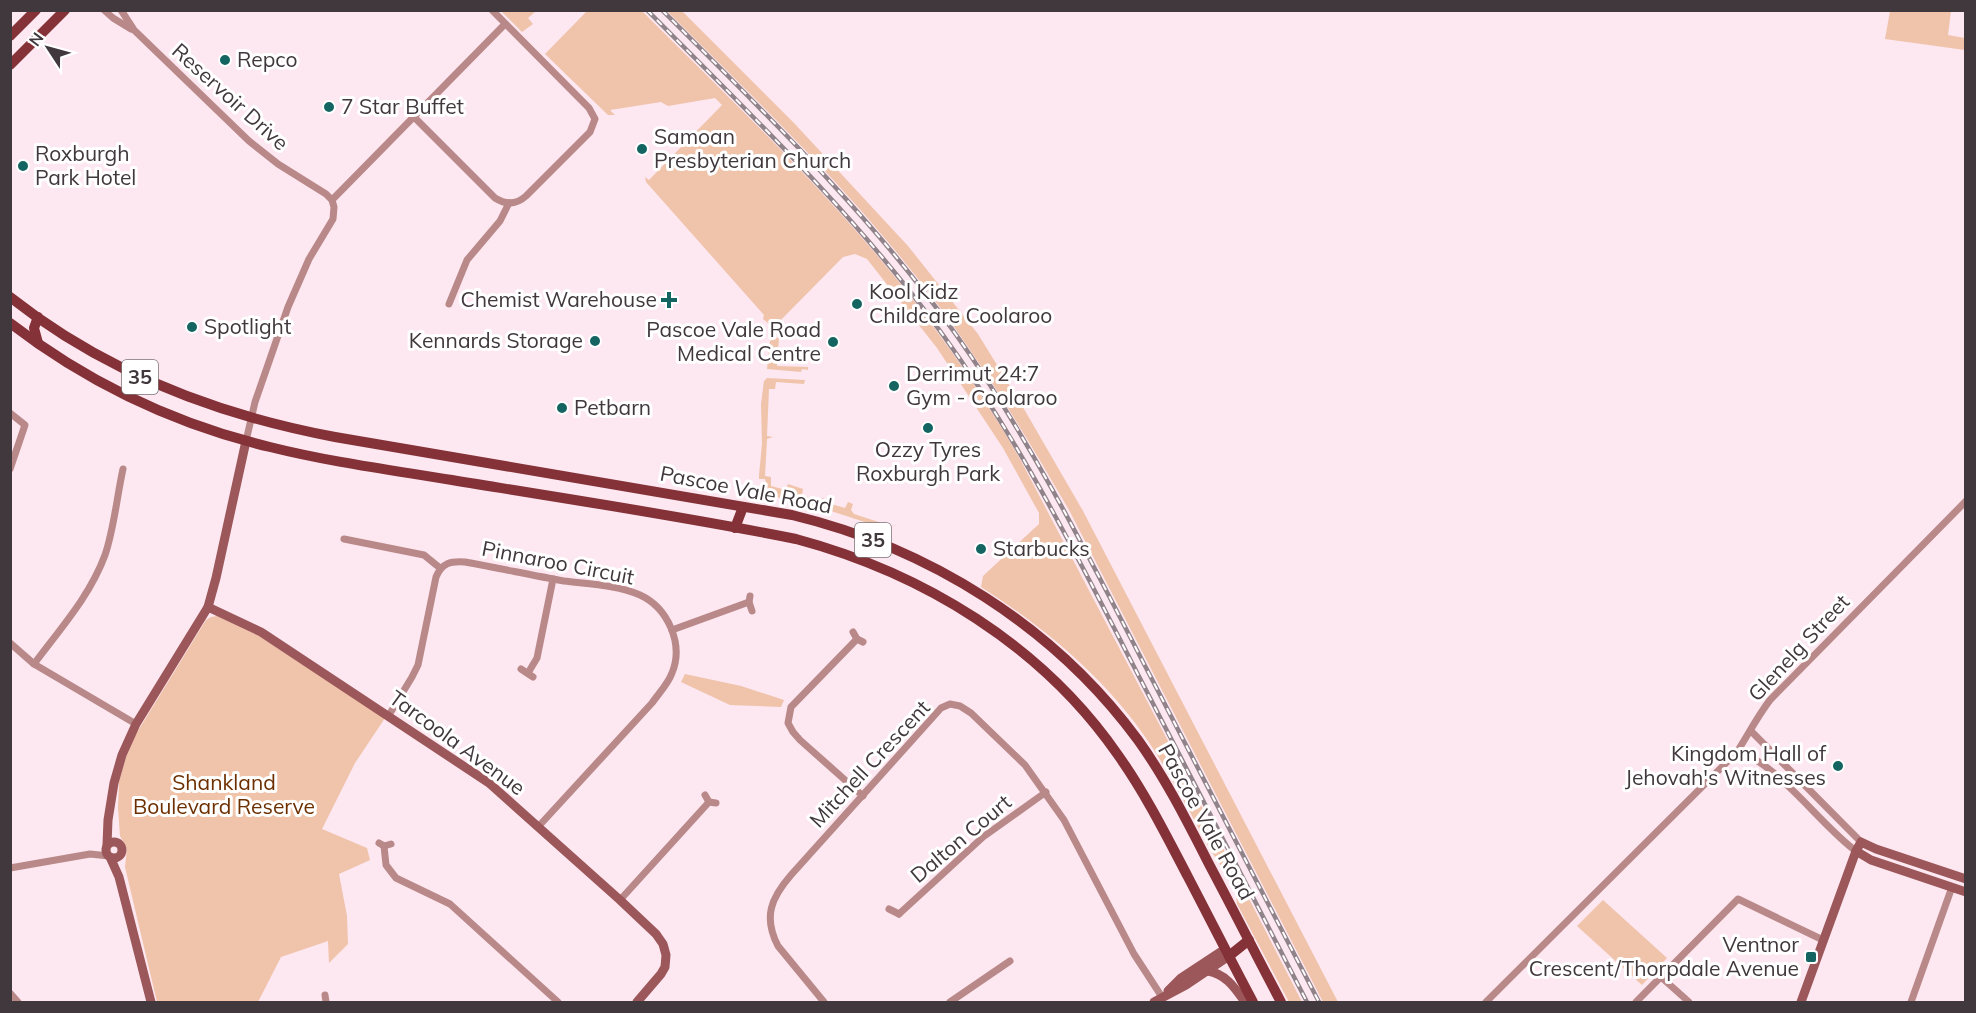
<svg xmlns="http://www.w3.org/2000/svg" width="1976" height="1013" font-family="Mulish,sans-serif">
<rect width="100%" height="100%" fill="#fde7f1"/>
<!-- green -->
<g fill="#f0c3ab">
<path d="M 501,11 L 536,11 L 528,18 L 533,24 L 522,32 Z"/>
<path d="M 587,11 L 642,11 C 708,77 777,143 840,213 C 908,288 970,371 1020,459 L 1168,741 L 1302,1002 L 1289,1002 L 1237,904 L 1234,882 L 1229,872 L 1226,872 C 1211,854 1202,834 1191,814 C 1179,792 1167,771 1154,750 C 1111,683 1047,629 981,587 L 983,576 L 1039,524 L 1039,513 L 1003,448 L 937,348 L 867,259 L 855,254 L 843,257 L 772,329 L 768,323 L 763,319 L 764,315 L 646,182 L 645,177 L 649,180 L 722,105 L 715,98 L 668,106 L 661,102 L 610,110 L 615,115 L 608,115 L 545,54 Z"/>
<path d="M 667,11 L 682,11 L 794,123 L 908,246 L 978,334 L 1024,409 L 1083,511 L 1338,1002 L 1323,1002 L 1069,510 C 1022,429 974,349 915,275 C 840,180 752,96 667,11 Z"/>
<path d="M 1890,11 L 1951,11 L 1948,35 L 1965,38 L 1965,50 L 1885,39 Z"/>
<path d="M 779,337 L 777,366 L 808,367 L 808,370 L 802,369 L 801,372 L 767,369 L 770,341 Z"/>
<path d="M 767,378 L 805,380 L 804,384 L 776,382 L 775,389 L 769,389 L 767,436 L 773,437 L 767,439 L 765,476 L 771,477 L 771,486 L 786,490 L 788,484 L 803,489 L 802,495 L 821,501 L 822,498 L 831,501 L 831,504 L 845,508 L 848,502 L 853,504 L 851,510 L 854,514 L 891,526 L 898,525 L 883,528 L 828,510 L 769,495 L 765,479 L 759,479 L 759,475 L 762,444 L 761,404 L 764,381 Z"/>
<path d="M 217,616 L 259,636 L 385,718 L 355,763 L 322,829 L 367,848 L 370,860 L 339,874 L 347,916 L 348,944 L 329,963 L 328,941 L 281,957 L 258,1002 L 157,1002 L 125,867 L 127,849 L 120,836 L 118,808 L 119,782 L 126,757 L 136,734 L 206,620 L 211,617 Z"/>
<path d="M 685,674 L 741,686 L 784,700 L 781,707 L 730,705 L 681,682 Z"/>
<path d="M 1603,900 L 1667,958 L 1642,985 L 1577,926 Z"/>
</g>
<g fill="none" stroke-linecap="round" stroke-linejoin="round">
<!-- street -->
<g stroke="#b98989" stroke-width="7">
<path d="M 104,10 L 113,18 L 131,29"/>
<path d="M 121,10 L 134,30 L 249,141 L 278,164 L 326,194 L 332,200 L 334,207 L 333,219 L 309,259 L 288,307 L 255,402 L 246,441"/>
<path d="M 414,117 L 495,198 C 506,205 516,205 526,196 L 590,132 L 595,119 L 589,108 L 492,10"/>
<path d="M 332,200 L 505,24"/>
<path d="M 449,304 L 467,260 L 500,221 L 509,203"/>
<path d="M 10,413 L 25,425 L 10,469"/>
<path d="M 344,539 L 424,555 L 440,568"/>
<path d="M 750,596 L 749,602 L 752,611"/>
<path d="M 672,630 L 749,602"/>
<path d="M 853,632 L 857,639 L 863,642"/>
<path d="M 857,639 L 791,707 L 788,723 L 793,732 L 800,740 L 863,796"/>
<path d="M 10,643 L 34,664 L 136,724"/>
<path d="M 34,664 C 60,629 90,596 105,555 C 114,529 117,496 123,469"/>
<path d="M 521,669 L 533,677"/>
<path d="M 528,673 L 537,658 L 553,579"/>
<path d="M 389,715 L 412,677 L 418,665 L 436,577 C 442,563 450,561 465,562 C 498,568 531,575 564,581 C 588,584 618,585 640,595 C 668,608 684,644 672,673 C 668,684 659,693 652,703 L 538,827"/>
<path d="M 1751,731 L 1861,842"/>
<path d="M 1737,752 C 1775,760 1822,827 1856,851"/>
<path d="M 705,795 L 709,802 L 716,803"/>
<path d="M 379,843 L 384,846 L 391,844"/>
<path d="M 384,846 L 386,865 L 396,878 L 450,904 L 558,1002"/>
<path d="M 10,868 L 90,854 L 109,856"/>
<path d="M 620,900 L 709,802"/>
<path d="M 889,909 L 899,914"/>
<path d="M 899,914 L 983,837 L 1046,792"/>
<path d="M 1661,977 L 1689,1002"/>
<path d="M 10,993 L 18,1002"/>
<path d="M 325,995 L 326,1002"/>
<path d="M 824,1002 L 778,946 C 763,917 771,898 791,875 L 933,717 L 941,708 L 950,704 L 960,706 L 971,713 L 1025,765 L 1064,820 L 1134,954 L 1162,997"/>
<path d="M 950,1002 L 1010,961"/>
<path d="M 1486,1002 L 1737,752 C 1748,735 1757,717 1770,700 L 1966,501"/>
<path d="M 1636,1002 L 1738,899 L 1823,940"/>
<path d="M 1911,1002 L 1952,887"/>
</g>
<!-- secondary -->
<g stroke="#9b5759" stroke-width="9">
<path d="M 208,607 L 261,632 L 489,783 L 620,900 L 656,934 L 663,944 L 666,955 L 665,967 L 661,974 L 637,1002"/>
<circle cx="114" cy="850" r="8"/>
<path d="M 107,845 L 108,820 L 114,783 L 122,755 L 136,724 L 208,607 L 216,578 L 246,441"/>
<path d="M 1856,851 L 1871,860 L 1966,892"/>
<path d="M 110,857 L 119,877 L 151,1002"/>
<path d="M 1208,971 C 1226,974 1235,988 1245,1002"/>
<path d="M 1168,991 L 1181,978 L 1225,949"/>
<path d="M 1154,1002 L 1186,985 L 1229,956"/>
<path d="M 1801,1002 L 1856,851 L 1861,842 L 1876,849 L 1966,879"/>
</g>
<!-- primary -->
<g stroke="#843238" stroke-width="10">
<path d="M 10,36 L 36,10"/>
<path d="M 10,65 L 65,10"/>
<path d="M 10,297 C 105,372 217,415 335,437 L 792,515 C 929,548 1054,626 1138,740 C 1166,779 1188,823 1210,866 C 1234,911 1257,957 1281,1002"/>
<path d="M 38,317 L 34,328 L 38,343"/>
<path d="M 10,323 C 88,383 174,424 270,447 C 330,462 391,470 452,480 C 567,499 682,516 796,539 C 923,573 1042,645 1118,755 C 1145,793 1166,835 1188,877 C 1210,919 1231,961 1253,1002"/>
<path d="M 735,528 L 743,507"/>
<path d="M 1229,956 L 1249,940"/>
</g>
<defs>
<g id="rail">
<path d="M 647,10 C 750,114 857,216 943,335 C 1017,437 1073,548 1130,659 C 1189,774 1248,888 1307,1002"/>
<path d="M 662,10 C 766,114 872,216 957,336 C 1029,438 1085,549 1142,660 C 1201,774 1260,888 1319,1002"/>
</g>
</defs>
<!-- rail casing -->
<use href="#rail" stroke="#91838a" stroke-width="4.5"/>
<!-- rail -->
<use href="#rail" stroke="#fff" stroke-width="2" stroke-dasharray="7" stroke-linecap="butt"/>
</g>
<!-- markers -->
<g fill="#146462" stroke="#fff" stroke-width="2">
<circle cx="225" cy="60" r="6"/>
<circle cx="329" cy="107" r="6"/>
<circle cx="642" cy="149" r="6"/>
<circle cx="23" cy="166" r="6"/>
<path d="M666 291h6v6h6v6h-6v6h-6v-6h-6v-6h6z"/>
<circle cx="857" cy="304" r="6"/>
<circle cx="192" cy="327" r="6"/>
<circle cx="595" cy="341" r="6"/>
<circle cx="833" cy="342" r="6"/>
<circle cx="894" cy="386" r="6"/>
<circle cx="562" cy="408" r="6"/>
<circle cx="928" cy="428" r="6"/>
<circle cx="981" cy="549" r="6"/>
<circle cx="1838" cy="766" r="6"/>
<rect x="1805" y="951" width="12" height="12" rx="3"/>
</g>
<g text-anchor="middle" stroke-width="6" stroke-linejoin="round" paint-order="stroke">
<!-- shield labels -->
<g fill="#fff" stroke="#797476" stroke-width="1.5">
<rect x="122" y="360" width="36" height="34" rx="4.5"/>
<rect x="855" y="523" width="36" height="34" rx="4.5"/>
</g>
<g font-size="20" font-weight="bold" fill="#40383c">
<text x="140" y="384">35</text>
<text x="873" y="547">35</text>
</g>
<!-- poi labels -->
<g font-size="21" fill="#40383c" stroke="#fff" text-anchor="start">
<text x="237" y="67">Repco</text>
<text x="341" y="114">7 Star Buffet</text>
<text x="654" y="144">Samoan<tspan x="654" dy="24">Presbyterian Church</tspan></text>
<text x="35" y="161">Roxburgh<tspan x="35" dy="24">Park Hotel</tspan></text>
<text x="869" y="299">Kool Kidz<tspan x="869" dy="24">Childcare Coolaroo</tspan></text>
<text x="657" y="307" text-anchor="end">Chemist Warehouse</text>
<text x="204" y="334">Spotlight</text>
<text x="821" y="337" text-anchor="end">Pascoe Vale Road<tspan x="821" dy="24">Medical Centre</tspan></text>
<text x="583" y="348" text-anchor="end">Kennards Storage</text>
<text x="906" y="381">Derrimut 24:7<tspan x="906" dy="24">Gym - Coolaroo</tspan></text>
<text x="574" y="415">Petbarn</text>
<text x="928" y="457" text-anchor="middle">Ozzy Tyres<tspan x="928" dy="24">Roxburgh Park</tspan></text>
<text x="993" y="556">Starbucks</text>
<text x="1826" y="761" text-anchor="end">Kingdom Hall of<tspan x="1826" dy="24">Jehovah's Witnesses</tspan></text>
<text x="1799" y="952" text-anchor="end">Ventnor<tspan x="1799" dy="24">Crescent/Thorpdale Avenue</tspan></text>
</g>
<!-- street labels -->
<g font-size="21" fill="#40383c" stroke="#fff">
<text transform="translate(230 97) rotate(42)" y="7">Reservoir Drive</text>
<text transform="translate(746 490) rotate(11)" y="7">Pascoe Vale Road</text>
<text transform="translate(558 563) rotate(11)" y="7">Pinnaroo Circuit</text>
<text transform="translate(1799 648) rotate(-47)" y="7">Glenelg Street</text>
<text transform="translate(457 743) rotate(36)" y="7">Tarcoola Avenue</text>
<text transform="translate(870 764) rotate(-47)" y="7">Mitchell Crescent</text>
<text transform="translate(1206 822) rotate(61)" y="7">Pascoe Vale Road</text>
<text transform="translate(961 839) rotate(-40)" y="7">Dalton Court</text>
</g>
<!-- park labels -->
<g font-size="21" fill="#6d2f00" stroke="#fff">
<text x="224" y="790">Shankland<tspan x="224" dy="24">Boulevard Reserve</tspan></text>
</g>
</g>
<!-- border -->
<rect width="1976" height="1013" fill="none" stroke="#40383c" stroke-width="24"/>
<!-- north arrow -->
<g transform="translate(48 48) rotate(306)" stroke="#ffffff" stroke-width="4.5" paint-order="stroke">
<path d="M0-4.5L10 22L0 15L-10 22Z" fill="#40383c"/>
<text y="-9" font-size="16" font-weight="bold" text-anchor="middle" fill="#40383c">N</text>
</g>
</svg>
